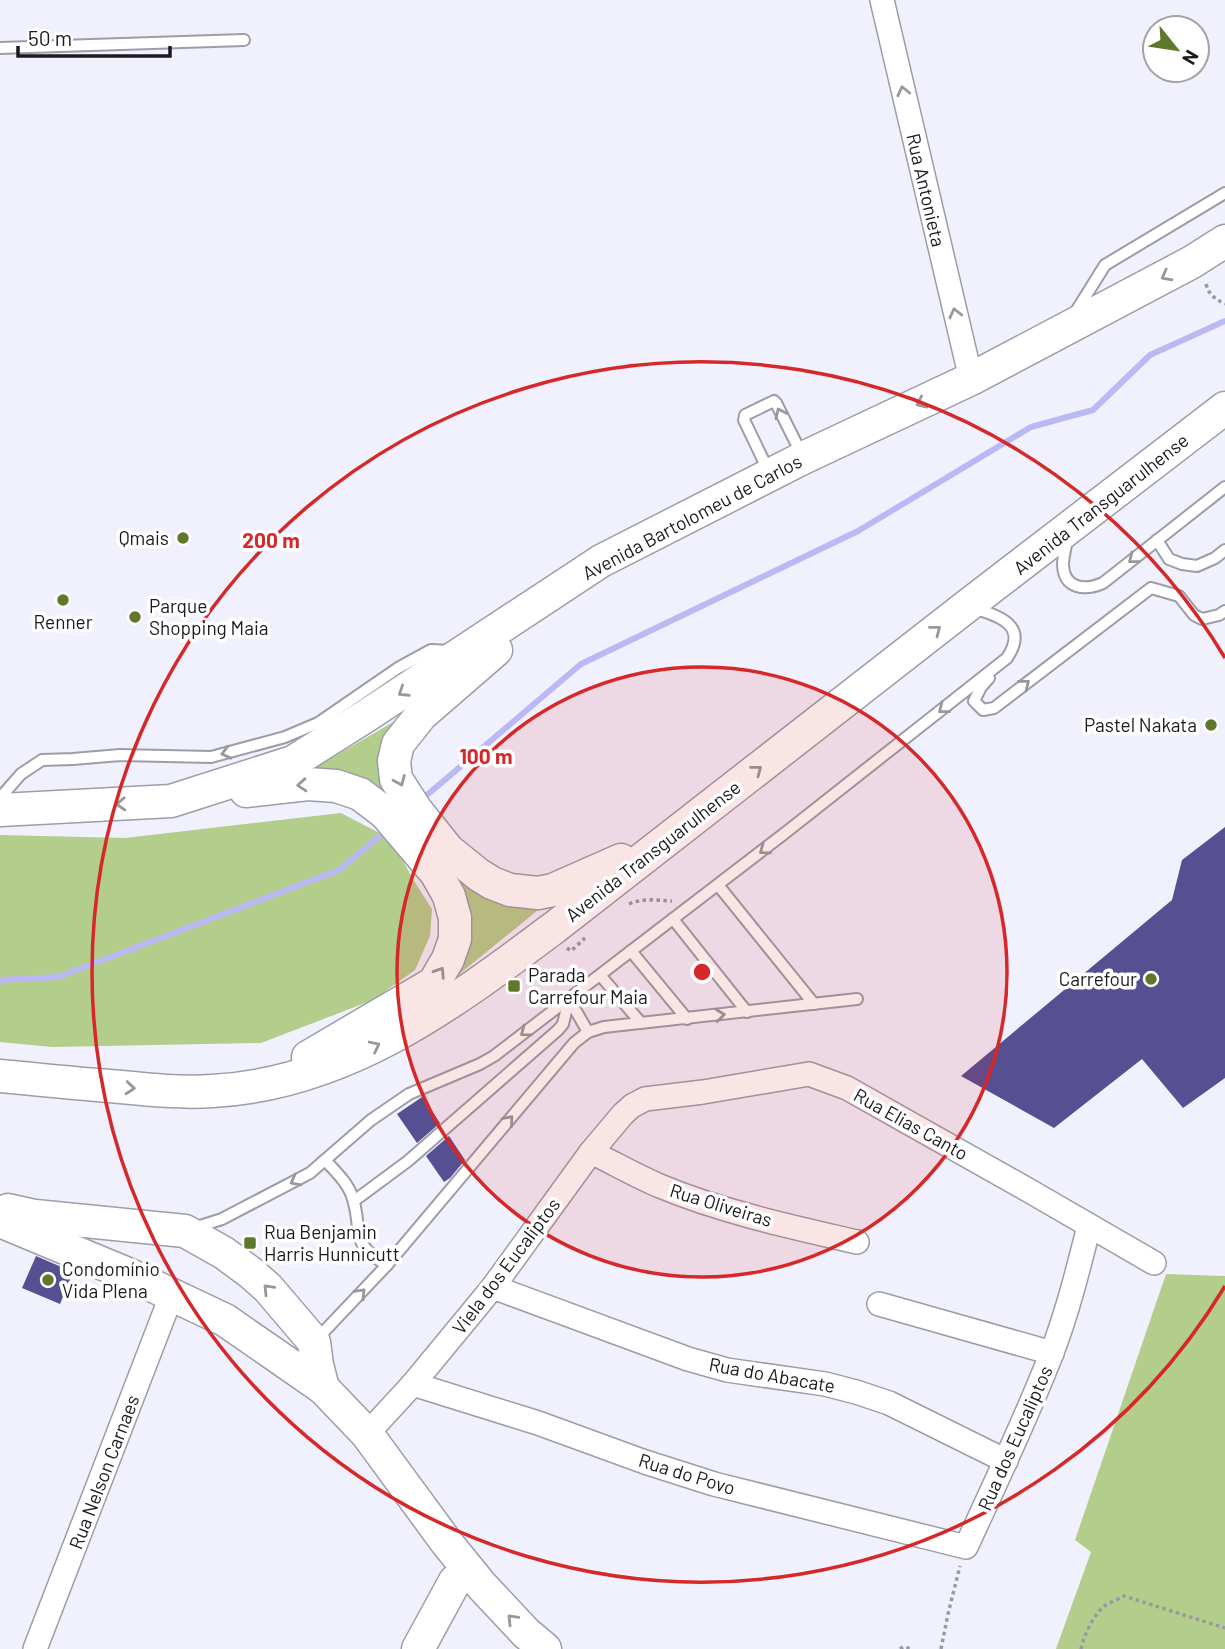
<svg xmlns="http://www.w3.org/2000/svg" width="1225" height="1649" font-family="Barlow,sans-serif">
<rect width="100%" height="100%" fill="#f1f1fe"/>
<!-- green -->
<g fill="#b3cd8a">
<path d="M 412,711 L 389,738 L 379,772 L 451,861 L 543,906 L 458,975 L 471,932 L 467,903 L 369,782 L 294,780 Z"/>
<path d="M 341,813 L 391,839 L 414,881 L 432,909 L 430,936 L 415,970 L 373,1000 L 261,1043 L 52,1047 L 0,1042 L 0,835 L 125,838 Z"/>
<path d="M 1166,1274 L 1225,1276 L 1225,1649 L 1056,1649 L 1091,1552 L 1075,1540 Z"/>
</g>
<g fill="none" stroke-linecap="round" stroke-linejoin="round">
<!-- stream -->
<g stroke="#bab9f4" stroke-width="6">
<path d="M 420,801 L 581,664 L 858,531 L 1031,427 L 1093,410 L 1150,355 L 1225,321"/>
<path d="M 0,980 L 58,977 L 339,870 L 388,829"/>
</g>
</g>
<!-- building -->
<g fill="#565092">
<path d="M 1225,827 L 1225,1078 L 1183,1108 L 1142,1059 L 1054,1128 L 961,1076 L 1172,900 L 1182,860 Z"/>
<path d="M 422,1097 L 440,1123 L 417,1143 L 397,1114 Z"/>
<path d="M 449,1136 L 465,1160 L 450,1178 L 444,1182 L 426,1156 Z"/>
<path d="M 36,1256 L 73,1272 L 60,1304 L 22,1288 Z"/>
</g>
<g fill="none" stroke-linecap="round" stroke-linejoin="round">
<defs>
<g id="lane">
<path d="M 0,48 L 244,40"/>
<path d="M 1075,313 L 1105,265 L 1225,193"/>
<path d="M 769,472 L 744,420 L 745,415 L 774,401 L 776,403 L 802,455"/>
<path d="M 1068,536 C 1066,546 1063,556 1063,565 C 1064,589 1085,591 1103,583 L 1225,487"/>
<path d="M 1157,540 L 1169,559 L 1182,564 L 1197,566 L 1215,558 L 1225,550"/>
<path d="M 989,678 L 981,687 L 974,701 L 983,710 L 994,708 L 1151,588 L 1179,596 L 1194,615 L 1202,619 L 1219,615 L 1225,611"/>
<path d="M 0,798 L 21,774 L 42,760 L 73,759 L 120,755 L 211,757 L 285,737 L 318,723 L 398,668 L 431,650 L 451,651"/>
<path d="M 718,885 L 814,1004"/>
<path d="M 673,919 L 747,1012"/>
<path d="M 631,951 L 687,1019"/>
<path d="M 600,975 L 641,1023"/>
<path d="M 325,1160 C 335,1171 347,1182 352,1196 C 364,1231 347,1242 387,1265"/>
<path d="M 354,1201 L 408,1161 L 558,1030 L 563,1024 L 569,999 L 588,1032"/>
<path d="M 194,1228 L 222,1219 L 310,1173 L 371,1120 L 409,1094 L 480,1064 L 494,1056 L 785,833 L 1007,658 C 1029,625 999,616 973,608"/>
<path d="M 316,1340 L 387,1265 L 574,1043 L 588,1032 L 604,1027 L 857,999"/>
</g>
<g id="street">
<path d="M 882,0 L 971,379"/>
<path d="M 591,1152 C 614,1163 636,1176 660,1186 C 722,1212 792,1227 857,1242"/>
<path d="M 493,1287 L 688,1359 L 727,1370 L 825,1384 L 856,1392 L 889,1403 L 1006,1461"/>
<path d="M 879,1304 L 1052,1353"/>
<path d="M 413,1384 L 538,1423 L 645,1462 L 714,1484 L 966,1547 C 995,1484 1025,1421 1051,1355 C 1067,1314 1078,1270 1089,1226"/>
<path d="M 367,1434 L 413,1384 L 493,1287 L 591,1152 L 623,1114 L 632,1106 L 645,1099 L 703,1092 L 809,1074 L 847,1088 L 1028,1190 L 1154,1263"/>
<path d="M 35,1649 L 172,1294"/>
</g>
<g id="secondary">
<path d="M 496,650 L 421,715 L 398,744 L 394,761 L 396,779 L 416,810 L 448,850 L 479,875 L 492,883 L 510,890 L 538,893 L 553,890 L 621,860"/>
<path d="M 246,791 L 308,784 L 336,786 L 360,794 L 385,813 L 436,873 L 449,896 L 455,918 L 455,939 L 448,959 L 434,983 L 308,1057"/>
<path d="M 0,810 L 171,801 L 293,762 L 366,716 L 601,561 L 803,458 L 971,379 L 1192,262 L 1225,241"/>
<path d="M 0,1076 C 40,1080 81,1084 121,1087 C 151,1090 182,1093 212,1091 C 346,1084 451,1005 555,927 L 967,606 L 1225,408"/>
<path d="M 8,1210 L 35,1216 L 185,1231 L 224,1253 L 251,1273 L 268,1288 L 314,1342 L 317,1365 L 323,1388"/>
<path d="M 0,1221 L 130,1275 L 225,1320 L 323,1388 L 367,1434 L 447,1543 L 482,1586 L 526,1633 L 545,1649"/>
<path d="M 418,1649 L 455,1581"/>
</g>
</defs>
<!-- lane casing -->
<use href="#lane" stroke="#9c9caa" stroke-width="14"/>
<!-- street casing -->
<use href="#street" stroke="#9c9caa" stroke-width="26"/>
<!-- secondary casing -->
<use href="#secondary" stroke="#9c9caa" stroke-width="35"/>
<!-- path -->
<g stroke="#9999a3" stroke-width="3.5" stroke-dasharray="3.5 3.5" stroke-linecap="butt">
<path d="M 1206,284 C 1209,295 1215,299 1225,304"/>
<path d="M 629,904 C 643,898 656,900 672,901"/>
<path d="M 567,948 L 571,951 L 585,938"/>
<path d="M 900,1649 L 903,1647 L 913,1649"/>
<path d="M 941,1649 L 948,1614 L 960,1566"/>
<path d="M 1081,1649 C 1084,1635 1092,1618 1103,1607 C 1108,1603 1117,1600 1124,1596 L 1225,1628"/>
</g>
<!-- lane -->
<use href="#lane" stroke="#fff" stroke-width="10"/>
<!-- street -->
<use href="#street" stroke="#fff" stroke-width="23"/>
<!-- secondary -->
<use href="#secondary" stroke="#fff" stroke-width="32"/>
</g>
<!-- one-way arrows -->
<defs><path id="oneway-chevron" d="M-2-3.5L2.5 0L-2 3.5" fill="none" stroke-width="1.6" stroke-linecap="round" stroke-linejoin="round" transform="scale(1.75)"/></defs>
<g stroke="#98989a">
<use href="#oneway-chevron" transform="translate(903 91) rotate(-103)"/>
<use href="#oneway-chevron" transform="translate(1166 276) rotate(152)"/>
<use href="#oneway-chevron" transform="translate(955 313) rotate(-103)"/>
<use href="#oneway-chevron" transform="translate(921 403) rotate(155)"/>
<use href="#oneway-chevron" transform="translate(780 413) rotate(-115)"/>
<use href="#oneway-chevron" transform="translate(1133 559) rotate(142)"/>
<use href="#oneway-chevron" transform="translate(936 630) rotate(-38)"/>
<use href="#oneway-chevron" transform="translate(1025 684) rotate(-38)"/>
<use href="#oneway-chevron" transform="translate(403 692) rotate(147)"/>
<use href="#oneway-chevron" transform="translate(943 709) rotate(142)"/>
<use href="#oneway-chevron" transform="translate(226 753) rotate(166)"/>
<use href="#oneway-chevron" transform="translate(757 770) rotate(-38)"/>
<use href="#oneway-chevron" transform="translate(400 781) rotate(67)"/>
<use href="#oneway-chevron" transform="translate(302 785) rotate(176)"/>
<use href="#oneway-chevron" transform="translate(121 804) rotate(177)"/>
<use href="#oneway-chevron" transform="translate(764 850) rotate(143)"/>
<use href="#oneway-chevron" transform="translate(440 972) rotate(-57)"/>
<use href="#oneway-chevron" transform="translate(720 1015) rotate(-6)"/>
<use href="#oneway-chevron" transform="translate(525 1032) rotate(143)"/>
<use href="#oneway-chevron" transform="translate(375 1046) rotate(-26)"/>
<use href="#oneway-chevron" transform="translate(130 1088) rotate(5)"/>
<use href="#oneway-chevron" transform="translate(509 1120) rotate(-50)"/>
<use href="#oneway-chevron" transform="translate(295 1181) rotate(152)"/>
<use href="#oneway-chevron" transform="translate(268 1289) rotate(-134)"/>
<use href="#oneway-chevron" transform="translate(361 1293) rotate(-46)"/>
<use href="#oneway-chevron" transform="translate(512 1619) rotate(-134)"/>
</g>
<!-- distance rings -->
<circle cx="702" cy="972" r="305" fill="#d62828" fill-opacity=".12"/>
<g fill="none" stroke="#d62828" stroke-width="3.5">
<circle cx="702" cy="972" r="305"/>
<path d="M1225 1286A610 610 0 1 1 1225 658"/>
</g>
<!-- markers -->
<g fill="#5f782b" stroke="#fff" stroke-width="2.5">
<circle cx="183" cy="538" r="7"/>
<circle cx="63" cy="600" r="7"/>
<circle cx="135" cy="617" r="7"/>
<circle cx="1211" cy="725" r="7"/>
<circle cx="1151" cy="979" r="7"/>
<rect x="507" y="979" width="14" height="14" rx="3.5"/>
<rect x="243" y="1236" width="14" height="14" rx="3.5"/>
<circle cx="48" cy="1280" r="7"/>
</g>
<g text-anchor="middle" stroke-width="7" stroke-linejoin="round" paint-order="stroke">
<!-- street labels -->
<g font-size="19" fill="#1a1a1f" stroke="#fff">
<text transform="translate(926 190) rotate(77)" y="7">Rua Antonieta</text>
<text transform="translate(1101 504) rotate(-38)" y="7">Avenida Transguarulhense</text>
<text transform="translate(692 517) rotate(-28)" y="7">Avenida Bartolomeu de Carlos</text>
<text transform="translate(653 851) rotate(-38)" y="7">Avenida Transguarulhense</text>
<text transform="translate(911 1124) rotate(29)" y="7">Rua Elias Canto</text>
<text transform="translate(721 1205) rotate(17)" y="7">Rua Oliveiras</text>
<text transform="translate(506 1266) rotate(-53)" y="7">Viela dos Eucaliptos</text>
<text transform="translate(772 1375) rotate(10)" y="7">Rua do Abacate</text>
<text transform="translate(1015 1438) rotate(-66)" y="7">Rua dos Eucaliptos</text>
<text transform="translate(104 1472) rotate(-69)" y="7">Rua Nelson Carnaes</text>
<text transform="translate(687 1474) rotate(17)" y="7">Rua do Povo</text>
</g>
<!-- poi labels -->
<g font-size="19" fill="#1a1a1f" stroke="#fff" text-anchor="start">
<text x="169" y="545" text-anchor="end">Qmais</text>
<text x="149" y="613">Parque<tspan x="149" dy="22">Shopping Maia</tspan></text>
<text x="63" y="629" text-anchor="middle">Renner</text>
<text x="1197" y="732" text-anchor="end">Pastel Nakata</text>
<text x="528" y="982">Parada<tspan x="528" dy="22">Carrefour Maia</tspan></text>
<text x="1137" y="986" text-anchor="end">Carrefour</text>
<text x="264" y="1239">Rua Benjamin<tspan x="264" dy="22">Harris Hunnicutt</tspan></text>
<text x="62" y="1276">Condomínio<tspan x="62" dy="22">Vida Plena</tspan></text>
</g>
</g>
<circle cx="702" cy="972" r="10" fill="#d62828" stroke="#fff" stroke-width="3.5"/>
<g font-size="21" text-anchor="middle" font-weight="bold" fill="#d62828" stroke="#fff" stroke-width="7" stroke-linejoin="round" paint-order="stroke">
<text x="271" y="548">200 m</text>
<text x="486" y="764">100 m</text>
</g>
<!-- north arrow -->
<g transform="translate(1176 49) rotate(120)"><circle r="33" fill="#ffffff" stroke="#a3a3a5" stroke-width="2"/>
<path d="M0-5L12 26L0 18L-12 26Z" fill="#5f782b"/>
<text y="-10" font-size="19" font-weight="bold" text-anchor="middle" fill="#1a1a1f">N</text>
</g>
<!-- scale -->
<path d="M18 46v10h152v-10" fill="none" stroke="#1a1a1f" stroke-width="3.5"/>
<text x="28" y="46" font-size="21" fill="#1a1a1f" stroke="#ffffff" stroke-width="5" paint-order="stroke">50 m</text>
</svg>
